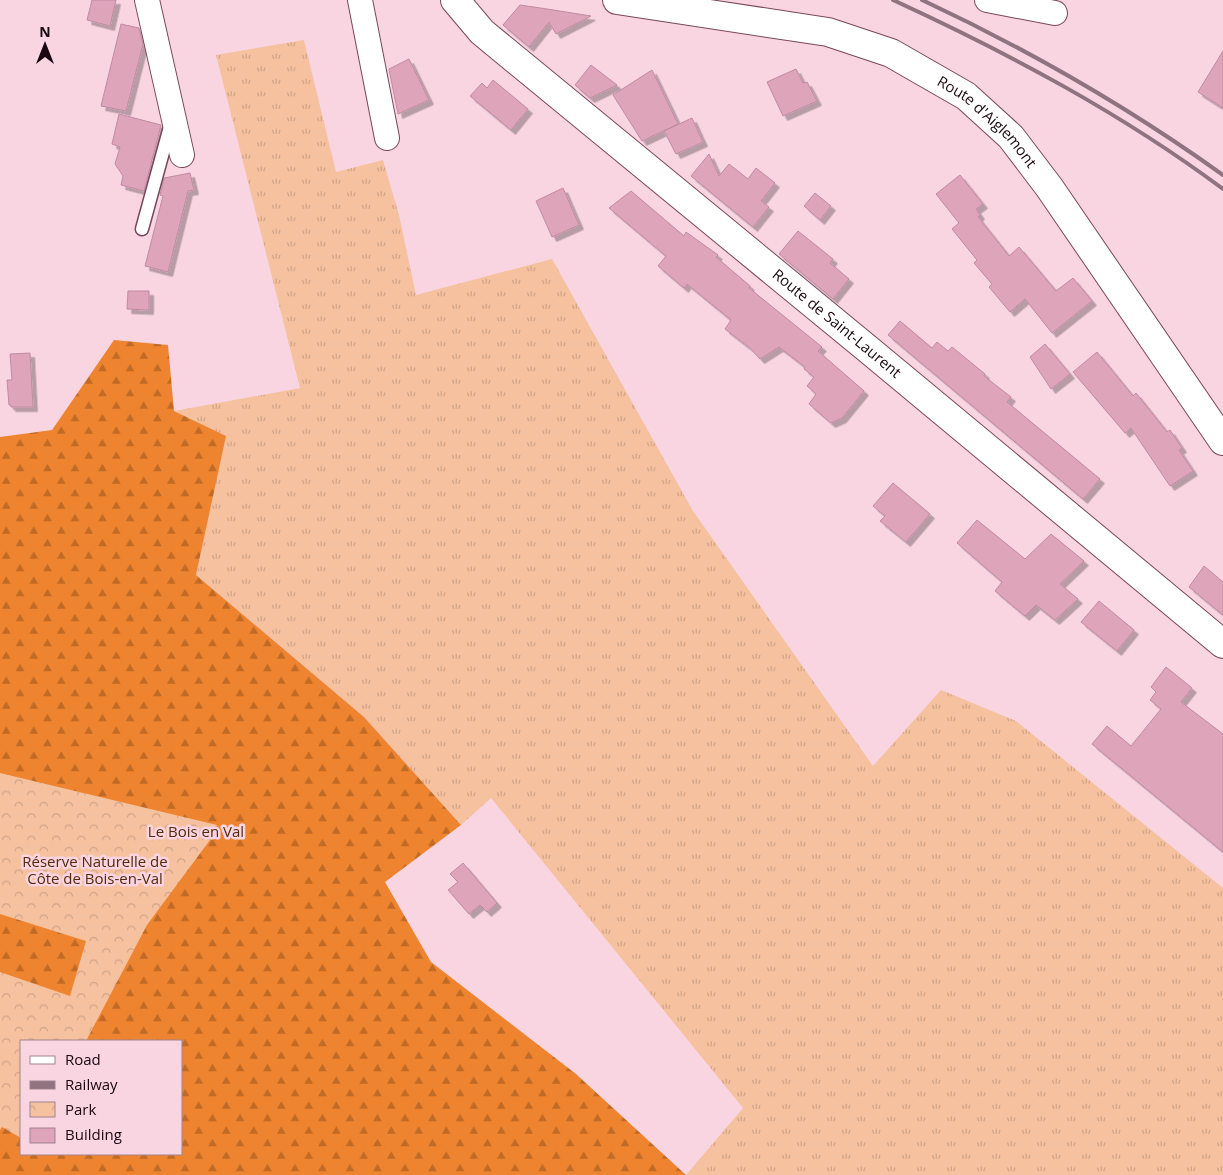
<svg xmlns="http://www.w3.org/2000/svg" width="1223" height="1175" font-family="'Open Sans',sans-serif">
<defs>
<pattern id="grass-tufts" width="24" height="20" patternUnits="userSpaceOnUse" patternTransform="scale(1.25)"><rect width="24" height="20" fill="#f5c19f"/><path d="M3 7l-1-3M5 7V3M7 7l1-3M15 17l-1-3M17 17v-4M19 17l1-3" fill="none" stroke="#d1a488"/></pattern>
<pattern id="forest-firs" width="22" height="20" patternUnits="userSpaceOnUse" patternTransform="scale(1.25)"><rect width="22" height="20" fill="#ee842f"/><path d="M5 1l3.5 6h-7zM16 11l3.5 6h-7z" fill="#c06a26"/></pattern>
<pattern id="park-crowns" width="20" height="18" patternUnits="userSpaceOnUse" patternTransform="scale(1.25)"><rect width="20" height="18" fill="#f5c19f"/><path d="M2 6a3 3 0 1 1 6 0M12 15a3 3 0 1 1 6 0" fill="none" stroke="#d1a488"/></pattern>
<filter id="shadow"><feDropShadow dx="4.5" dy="4.5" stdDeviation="0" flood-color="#0004"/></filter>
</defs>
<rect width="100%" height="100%" fill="#f9d5e2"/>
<!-- grass -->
<path fill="url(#grass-tufts)" d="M 304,40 L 336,172 L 383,160 L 399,215 L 416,295 L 552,259 L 693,511 L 873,766 L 941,690 L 1016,721 L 1223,888 L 1223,1175 L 686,1175 L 743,1108 L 491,798 L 461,825 L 364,717 L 196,575 L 225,436 L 174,411 L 300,388 L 216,55 Z"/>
<!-- forest -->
<path fill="url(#forest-firs)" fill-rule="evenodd" d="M 114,340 L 168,345 L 174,411 L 226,436 L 196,575 L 364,717 L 461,825 L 385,882 L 431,962 L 576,1074 L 686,1175 L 0,1175 L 0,437 L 52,430 ZM 21,1041 L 181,1041 L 181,1154 L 21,1154 Z"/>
<!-- park -->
<path fill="url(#park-crowns)" d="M 0,773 L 217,825 L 210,840 L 147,925 L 86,1041 L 21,1041 L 21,1138 L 2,1127 L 0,1130 L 0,972 L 70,996 L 86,941 L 0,914 Z"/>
<!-- building -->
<g fill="#dda4ba" stroke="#c18a9f" filter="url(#shadow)">
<path d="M 92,0 L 116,0 L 110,26 L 87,20 Z"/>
<path d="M 520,5 L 547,9 L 591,16 L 556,34 L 549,22 L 529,47 L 503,25 Z"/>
<path d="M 121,24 L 139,28 L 143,44 L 126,111 L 101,106 Z"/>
<path d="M 1223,51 L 1223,108 L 1198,92 Z"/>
<path d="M 409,59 L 429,100 L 398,114 L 389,69 Z"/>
<path d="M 591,65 L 617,85 L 590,98 L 575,85 Z"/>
<path d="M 796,69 L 803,83 L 807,82 L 817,101 L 783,116 L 767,82 Z"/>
<path d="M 652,70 L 678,124 L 642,141 L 613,95 Z"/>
<path d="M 493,80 L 528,109 L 511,130 L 470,96 L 482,83 L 487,88 Z"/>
<path d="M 119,114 L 161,125 L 144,191 L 121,185 L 123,176 L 115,164 L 120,147 L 112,144 Z"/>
<path d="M 692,118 L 703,142 L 676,154 L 664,131 Z"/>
<path d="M 709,154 L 719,176 L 729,164 L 748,179 L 756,168 L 775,183 L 761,201 L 769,207 L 753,227 L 691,176 Z"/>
<path d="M 190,173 L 194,190 L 188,191 L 168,272 L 145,266 L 163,196 L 160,195 L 164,178 Z"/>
<path d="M 960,175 L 983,204 L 976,209 L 980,215 L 978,217 L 1009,256 L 1019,247 L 1056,291 L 1073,278 L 1092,301 L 1052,333 L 1025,299 L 1010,312 L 989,287 L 992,284 L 974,263 L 977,260 L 952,229 L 959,223 L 936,194 Z"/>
<path d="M 563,188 L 579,225 L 552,237 L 536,201 Z"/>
<path d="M 631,191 L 684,236 L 686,232 L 718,255 L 716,257 L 750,286 L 749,288 L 822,347 L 818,351 L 864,391 L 842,418 L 831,423 L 809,404 L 816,394 L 807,386 L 814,377 L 804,369 L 805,367 L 779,347 L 760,359 L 751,349 L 725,329 L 731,320 L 687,284 L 684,288 L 658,266 L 666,256 L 609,208 Z"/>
<path d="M 815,193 L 831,206 L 820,220 L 804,206 Z"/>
<path d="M 798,231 L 833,259 L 830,263 L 849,279 L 833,299 L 779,254 Z"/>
<path d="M 128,291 L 149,291 L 149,310 L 127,309 Z"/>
<path d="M 900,321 L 932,348 L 937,342 L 948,351 L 952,347 L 985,374 L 984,376 L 1011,397 L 1007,402 L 1100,479 L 1083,499 L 888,335 Z"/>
<path d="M 1045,344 L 1070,374 L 1051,389 L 1030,357 Z"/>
<path d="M 1097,352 L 1133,396 L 1136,393 L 1167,432 L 1170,430 L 1182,448 L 1179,450 L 1193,471 L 1170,486 L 1131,428 L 1125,433 L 1073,372 Z"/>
<path d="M 30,353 L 33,407 L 11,407 L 11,405 L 9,405 L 7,380 L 12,380 L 10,354 Z"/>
<path d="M 893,483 L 930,514 L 906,542 L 880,521 L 885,516 L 873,506 Z"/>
<path d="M 977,520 L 1025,559 L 1051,534 L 1084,561 L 1060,584 L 1078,599 L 1055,620 L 1036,605 L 1025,616 L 995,591 L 1002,582 L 957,543 Z"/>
<path d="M 1204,566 L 1223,582 L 1223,615 L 1189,587 Z"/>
<path d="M 1099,601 L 1134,630 L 1117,651 L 1081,622 Z"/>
<path d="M 1166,667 L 1192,688 L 1181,702 L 1223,734 L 1223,852 L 1092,744 L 1107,726 L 1131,746 L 1161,709 L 1150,700 L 1156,692 L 1151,687 Z"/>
<path d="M 463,863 L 497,903 L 487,912 L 480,905 L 469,914 L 448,890 L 458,882 L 450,874 Z"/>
</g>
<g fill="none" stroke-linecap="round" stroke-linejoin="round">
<defs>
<path id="service" d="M 142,229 L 171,123"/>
<g id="minor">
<path d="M 147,0 L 182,155"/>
<path d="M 360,0 L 387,138"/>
<path d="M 987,0 L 1055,13"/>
</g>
<g id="tertiary">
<path id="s1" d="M 455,0 L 482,32 L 869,350 L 1223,644"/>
<path id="s2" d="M 617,0 L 828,32 L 891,53 L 966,96 L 1011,137 L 1049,187 L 1223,441"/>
</g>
</defs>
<!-- service casing -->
<use href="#service" stroke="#79475b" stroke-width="15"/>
<!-- minor casing -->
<use href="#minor" stroke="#79475b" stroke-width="26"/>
<!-- tertiary casing -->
<use href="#tertiary" stroke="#79475b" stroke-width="30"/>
<!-- service -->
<use href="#service" stroke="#fff" stroke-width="12"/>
<!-- minor -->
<use href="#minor" stroke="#fff" stroke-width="24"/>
<!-- tertiary -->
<use href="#tertiary" stroke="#fff" stroke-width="28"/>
<!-- rail -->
<g stroke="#8f737e" stroke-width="4">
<path d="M 893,0 C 1008,53 1121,113 1223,189"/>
<path d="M 922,0 C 1027,49 1128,107 1223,175"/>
</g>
</g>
<g text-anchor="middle" stroke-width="5" stroke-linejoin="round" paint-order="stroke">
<!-- street labels -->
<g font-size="15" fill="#1a070f" stroke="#f9d5e2">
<text dy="5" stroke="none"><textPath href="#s2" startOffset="399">Route d'Aiglemont</textPath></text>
<text dy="5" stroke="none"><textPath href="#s1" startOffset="501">Route de Saint-Laurent</textPath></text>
</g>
<!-- park labels -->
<g font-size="15" fill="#542a08" stroke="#f9d5e2">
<text x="196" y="837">Le Bois en Val</text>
<text x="95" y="867">Réserve Naturelle de<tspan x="95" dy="17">Côte de Bois-en-Val</tspan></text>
</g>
</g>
<!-- legend -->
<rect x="20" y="1040" width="162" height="115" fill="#f9d5e2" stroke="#a0838e"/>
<rect x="30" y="1056" width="25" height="8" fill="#ffffff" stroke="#a0838e"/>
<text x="65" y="1065" font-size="15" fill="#1a070f">Road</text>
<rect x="30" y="1081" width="25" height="8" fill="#8f737e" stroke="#a0838e"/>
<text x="65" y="1090" font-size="15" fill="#1a070f">Railway</text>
<rect x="30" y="1102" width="25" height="15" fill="url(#park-crowns)" stroke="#a0838e"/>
<text x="65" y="1115" font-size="15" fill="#1a070f">Park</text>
<rect x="30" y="1128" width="25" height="15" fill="#dda4ba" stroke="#a0838e"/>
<text x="65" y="1140" font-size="15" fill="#1a070f">Building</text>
<!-- north arrow -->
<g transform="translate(45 45)" stroke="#f9d5e2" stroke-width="4" paint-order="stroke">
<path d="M0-4L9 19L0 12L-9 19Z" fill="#1a070f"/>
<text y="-8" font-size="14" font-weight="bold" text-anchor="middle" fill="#1a070f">N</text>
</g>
</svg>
